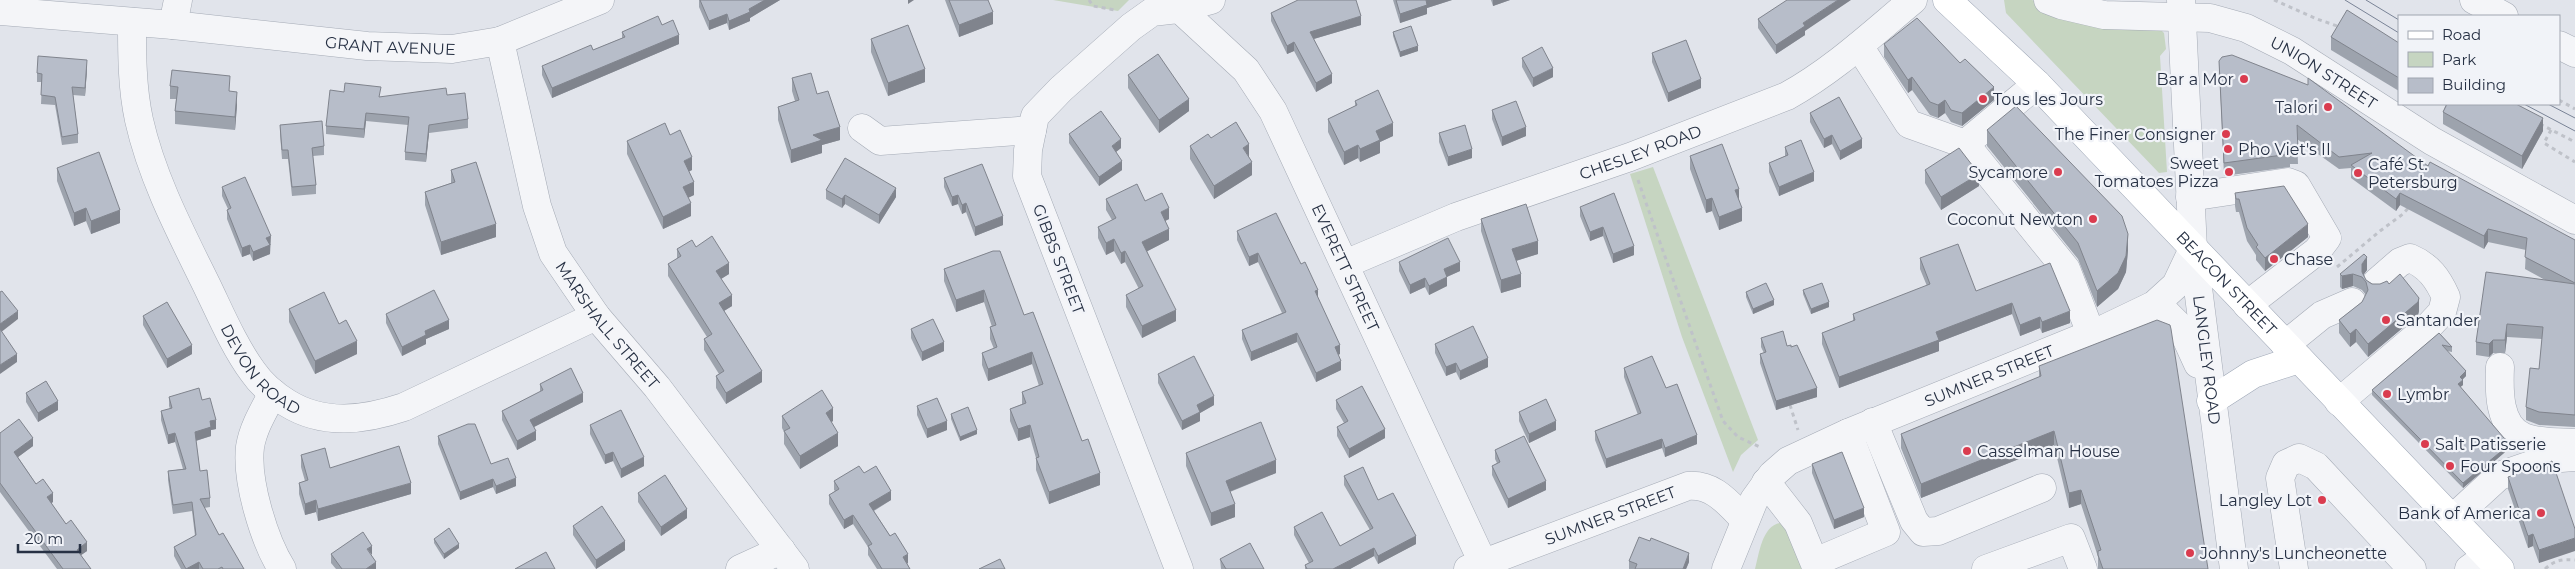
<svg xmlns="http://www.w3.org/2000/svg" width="2575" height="569" font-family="Montserrat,sans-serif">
<rect width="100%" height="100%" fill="#e1e4eb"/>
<!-- green -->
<g fill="#c6d5c1">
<path d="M 1053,0 L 1129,0 L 1118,11 Z"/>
<path d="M 2004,0 L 2032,0 L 2050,7 L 2158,27 L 2164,33 L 2166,49 L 2160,56 L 2167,172 L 2159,173 L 2006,13 Z"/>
<path d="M 1653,167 L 1758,440 L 1741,455 L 1733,472 L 1682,337 L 1630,174 Z"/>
<path d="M 1780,523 L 1785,525 L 1808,569 L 1755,569 C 1759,554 1762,526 1780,523 Z"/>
</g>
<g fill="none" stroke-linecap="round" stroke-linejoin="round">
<defs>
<g id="minor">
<path id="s1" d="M 1170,0 L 1246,70 L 1273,111 L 1483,563"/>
<path id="s2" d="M 2048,0 L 2061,5 L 2104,15 L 2210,18 L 2246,28 L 2292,51 L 2432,141 L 2575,220"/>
<path id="s3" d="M 2181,0 L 2193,249 L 2234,569"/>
<path d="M 2474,0 L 2504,16"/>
<path id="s4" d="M 0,11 L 173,25 L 367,46 L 452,49 L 500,41 L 600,0"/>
<path id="s5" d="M 132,22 C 132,55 132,88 139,120 C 152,178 181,233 207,286 C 221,315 234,346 253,372 C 262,385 274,395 287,403 C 324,426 365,420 404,407 L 596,316"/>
<path d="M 173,25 L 178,0"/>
<path id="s6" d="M 500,41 L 537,206 L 553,253 L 596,316 L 657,387 L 795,569"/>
<path d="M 2559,45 L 2575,53"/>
<path d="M 1859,46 L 1909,124 L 1965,144 L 2066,269 L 2091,334"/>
<path d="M 862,128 L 880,141 L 1032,130"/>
<path d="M 1965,144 L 2037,84"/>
<path d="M 2190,197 L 2288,182 L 2296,185 L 2327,238 L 2317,251 L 2247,305"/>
<path id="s7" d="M 1345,264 L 1456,217 L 1630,157 L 1787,96 C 1834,70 1872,34 1913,0"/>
<path d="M 2157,304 L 2182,329 L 2198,364"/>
<path d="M 2285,345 L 2322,315 L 2352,302"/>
<path d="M 2500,367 C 2499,390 2498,427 2524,437 C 2538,443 2560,442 2575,443"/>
<path d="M 273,393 C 264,410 253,428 250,447 C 246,481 264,540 282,569"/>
<path d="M 2339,402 L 2429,326 L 2442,312 L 2446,297 C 2438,279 2429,266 2410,258 L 2400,262 L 2377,282"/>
<path d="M 1873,422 L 1914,521 L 1923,532 L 1938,531 L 2042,488"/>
<path d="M 1766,482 L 1798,523 L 1817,569"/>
<path d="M 2452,519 L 2499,476 L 2548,459 L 2575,457"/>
<path d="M 1815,562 L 1886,532 L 1848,433"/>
<path d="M 740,569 L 781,550"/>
<path d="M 1179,569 L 1027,176 L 1028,150 L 1035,116 L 1061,89 L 1131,27 L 1152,12 L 1178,9 L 1211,0"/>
<path id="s8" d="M 1468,569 L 1688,486 C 1714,484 1728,503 1745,520"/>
<path id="s9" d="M 1726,569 L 1754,500 L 1772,475 L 1788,461 L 1848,433 L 2106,328 L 2154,305 L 2176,285 L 2193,249"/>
<path d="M 1986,569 L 2071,538 L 2083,569"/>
<path d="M 2294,569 L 2280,478 L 2286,464 L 2299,458 L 2316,466 L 2412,569"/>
<path d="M 2469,569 L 2487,556"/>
</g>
<g id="major">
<path id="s10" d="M 1947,0 L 2037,84 L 2094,144 L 2500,569"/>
<path d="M 2211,401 L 2253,374 L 2299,359"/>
</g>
</defs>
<!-- minor casing -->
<use href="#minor" stroke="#a5abb6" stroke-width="29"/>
<!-- major casing -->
<use href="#major" stroke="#9fa8b7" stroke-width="29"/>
<!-- path -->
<g stroke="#bfc2c9" stroke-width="3" stroke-dasharray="4 4" stroke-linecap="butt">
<path d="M 1089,0 L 1093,6 L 1115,10"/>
<path d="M 2274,0 L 2317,19 L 2340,27"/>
<path d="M 2559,100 L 2575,109"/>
<path d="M 2540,124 L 2575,142"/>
<path d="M 2551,130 L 2544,143 L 2575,162"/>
<path d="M 1638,180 L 1723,421 L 1738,437 L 1762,448"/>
<path d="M 2337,267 L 2380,231 L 2403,214 L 2409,207"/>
<path d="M 1790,405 L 1798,430"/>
<path d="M 2545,569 C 2555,560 2562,559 2575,560"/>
</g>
<!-- minor -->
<use href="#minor" stroke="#f4f5f8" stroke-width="28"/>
<!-- major -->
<use href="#major" stroke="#fff" stroke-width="28"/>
<!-- tram -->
<g stroke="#798396" stroke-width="1">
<path d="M 2345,0 L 2399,33"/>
<path d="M 2366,0 L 2399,20"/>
<path d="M 2524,104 L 2575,131"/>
<path d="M 2548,104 L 2575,118"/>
</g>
</g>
<!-- wall -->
<g fill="#9da3ad">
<path d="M 699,0 L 780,0 L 750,18 L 750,21 L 729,30 L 727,23 L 709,30 L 699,7 Z"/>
<path d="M 945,0 L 988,0 L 993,24 L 959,37 Z"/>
<path d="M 1393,0 L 1452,0 L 1427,8 L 1427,14 L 1400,23 Z"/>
<path d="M 1491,0 L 1510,0 L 1493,6 Z"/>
<path d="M 1271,13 L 1361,25 L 1314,39 L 1332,83 L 1316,92 L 1294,51 L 1287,54 L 1271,21 Z"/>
<path d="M 1758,19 L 1805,31 L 1805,35 L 1776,54 L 1758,28 Z"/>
<path d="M 662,25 L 679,44 L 552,98 L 542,75 L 542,66 L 593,50 L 622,38 L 622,32 Z"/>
<path d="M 1393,32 L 1418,51 L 1400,57 L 1393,36 Z"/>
<path d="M 2331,37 L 2399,43 L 2399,91 L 2331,50 Z"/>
<path d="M 871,39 L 925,82 L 888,96 L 871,52 Z"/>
<path d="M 1884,44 L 1994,100 L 1962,126 L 1951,122 L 1945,113 L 1938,118 L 1930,115 L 1912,90 L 1908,93 L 1884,57 Z"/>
<path d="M 1652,53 L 1701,88 L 1668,102 L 1652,62 Z"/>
<path d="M 1522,58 L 1553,77 L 1533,87 L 1522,67 Z"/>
<path d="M 2219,61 L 2428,166 L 2575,240 L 2575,427 L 2539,425 L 2526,420 L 2526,407 L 2539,369 L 2542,339 L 2507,337 L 2505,353 L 2493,353 L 2489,357 L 2476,355 L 2476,342 L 2545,280 L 2525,269 L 2526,250 L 2488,242 L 2484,249 L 2400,205 L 2396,211 L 2351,178 L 2351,168 L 2339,169 L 2297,139 L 2298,164 L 2290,164 L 2290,167 L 2224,176 Z"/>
<path d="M 87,69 L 85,96 L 73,95 L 78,134 L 78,143 L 62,145 L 55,105 L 41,104 L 42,82 L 37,82 L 37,73 Z"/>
<path d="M 1128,75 L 1189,111 L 1159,133 L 1128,88 Z"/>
<path d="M 792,78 L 817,94 L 840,140 L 822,145 L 822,153 L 791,163 L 778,120 L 778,107 L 795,101 L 792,91 Z"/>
<path d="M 170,86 L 230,91 L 237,105 L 235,130 L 175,124 L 175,111 L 176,99 L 170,99 Z"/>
<path d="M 447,95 L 468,119 L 468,128 L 429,133 L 426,162 L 405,160 L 405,152 L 408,125 L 366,121 L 364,138 L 326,134 L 326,126 L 380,97 Z"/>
<path d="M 1355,101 L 1393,136 L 1380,142 L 1380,153 L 1360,162 L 1358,158 L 1344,165 L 1328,132 L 1328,119 L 1355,106 Z"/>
<path d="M 2446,104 L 2516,104 L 2543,131 L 2522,169 L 2443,124 L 2443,112 Z"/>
<path d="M 1492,110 L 1526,136 L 1502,146 L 1492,119 Z"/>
<path d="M 1810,113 L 1862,148 L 1840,160 L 1832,144 L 1824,148 L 1810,122 Z"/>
<path d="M 280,125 L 324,146 L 324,155 L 313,156 L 316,185 L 316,194 L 292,196 L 288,159 L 282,159 L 280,134 Z"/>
<path d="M 1987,130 L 2128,250 L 2126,272 L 2118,289 L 2097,307 L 2078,259 L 1987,146 Z"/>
<path d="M 1439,133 L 1472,158 L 1448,166 L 1439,142 Z"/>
<path d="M 1069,134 L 1121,148 L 1116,152 L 1122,170 L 1099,186 L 1069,143 Z"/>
<path d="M 670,135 L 692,170 L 689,171 L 694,195 L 688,198 L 691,216 L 663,229 L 627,154 L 627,141 Z"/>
<path d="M 1211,138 L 1249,157 L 1252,175 L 1214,199 L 1190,159 L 1190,146 Z"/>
<path d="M 1785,147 L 1814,181 L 1779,196 L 1769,172 L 1769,163 L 1785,156 Z"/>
<path d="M 1690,156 L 1739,200 L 1742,221 L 1719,230 L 1712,211 L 1706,213 L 1690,169 Z"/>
<path d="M 57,168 L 120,223 L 91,234 L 86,221 L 74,226 L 57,181 Z"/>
<path d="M 451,170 L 496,237 L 441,255 L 425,205 L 425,192 L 451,183 Z"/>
<path d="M 1925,170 L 1979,186 L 1941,210 L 1925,183 Z"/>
<path d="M 944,178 L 1003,225 L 975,236 L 966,212 L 962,214 L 958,204 L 952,206 L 944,187 Z"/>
<path d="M 222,187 L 271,245 L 270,245 L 270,254 L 253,261 L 250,254 L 242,257 L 227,219 L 227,210 L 228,209 L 222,196 Z"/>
<path d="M 826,190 L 896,197 L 879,224 L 845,204 L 842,208 L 826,199 Z"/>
<path d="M 2235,193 L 2308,237 L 2265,271 L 2256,260 L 2256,255 L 2247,241 L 2239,212 L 2236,212 L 2235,206 Z"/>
<path d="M 1106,199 L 1145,201 L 1169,219 L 1165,221 L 1169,240 L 1147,251 L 1176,321 L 1142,338 L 1126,307 L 1126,295 L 1139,289 L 1125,262 L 1121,264 L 1114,251 L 1106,255 L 1098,238 L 1098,227 L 1112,220 L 1106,210 Z"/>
<path d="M 1580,207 L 1634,255 L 1613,263 L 1603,236 L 1590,241 L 1580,216 Z"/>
<path d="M 1481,219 L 1538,254 L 1516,261 L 1521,287 L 1501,293 L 1481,231 Z"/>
<path d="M 1237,231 L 1318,298 L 1340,354 L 1338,355 L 1341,370 L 1316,382 L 1297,342 L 1251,361 L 1242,339 L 1242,330 L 1282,313 L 1258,262 L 1249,266 L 1237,240 Z"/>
<path d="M 696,247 L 729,274 L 721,279 L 732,306 L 724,311 L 762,382 L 726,404 L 716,388 L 716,376 L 719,374 L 704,350 L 704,339 L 707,337 L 668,276 L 668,264 L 677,259 L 677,249 Z"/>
<path d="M 993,251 L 1082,441 L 1100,485 L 1049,504 L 1036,470 L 1036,458 L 1030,437 L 1018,441 L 1010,421 L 1010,409 L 1022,404 L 1022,392 L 1039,386 L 1032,364 L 988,381 L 982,365 L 982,353 L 994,349 L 990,339 L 990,327 L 992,327 L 984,302 L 956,312 L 944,281 L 944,269 Z"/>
<path d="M 1920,258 L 1976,291 L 2070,323 L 2042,333 L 2040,328 L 2020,336 L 2012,314 L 1939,342 L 1939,351 L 1839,388 L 1822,344 L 1822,333 L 1853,321 L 1853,314 L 1927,286 L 1920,269 Z"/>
<path d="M 1399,262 L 1460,271 L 1447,277 L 1447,286 L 1429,295 L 1425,287 L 1410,294 L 1399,271 Z"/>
<path d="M 2367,270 L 2363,275 L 2366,280 L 2419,311 L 2418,315 L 2368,357 L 2356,342 L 2350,347 L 2339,333 L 2339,320 L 2362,302 L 2366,295 L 2362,290 L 2353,286 L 2342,289 L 2340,287 L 2340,274 Z"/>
<path d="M 1803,290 L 1829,307 L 1811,314 L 1803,294 Z"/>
<path d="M 1746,292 L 1774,305 L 1753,314 L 1746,297 Z"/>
<path d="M 289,309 L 339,324 L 357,354 L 315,374 L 289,322 Z"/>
<path d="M 386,314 L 449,329 L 426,339 L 426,344 L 402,356 L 386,323 Z"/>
<path d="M 143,316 L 192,354 L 167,368 L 143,325 Z"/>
<path d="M 911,329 L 944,351 L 922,361 L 911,338 Z"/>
<path d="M 2439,333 L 2452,347 L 2452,352 L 2447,351 L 2466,376 L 2462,380 L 2463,385 L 2460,387 L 2511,447 L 2463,488 L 2372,395 L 2372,390 Z"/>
<path d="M 1761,338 L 1787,346 L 1817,397 L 1776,410 L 1760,363 L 1760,354 L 1764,353 L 1761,347 Z"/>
<path d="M 1435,344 L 1488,367 L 1460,380 L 1456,372 L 1446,376 L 1435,353 Z"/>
<path d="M 2039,366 L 2208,569 L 2098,569 L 2098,557 L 2081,504 L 2069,508 L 2054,445 L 1921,498 L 1901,448 L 1901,434 L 2039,377 Z"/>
<path d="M 1624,368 L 1666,388 L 1697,444 L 1665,457 L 1662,448 L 1606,468 L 1595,440 L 1595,431 L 1638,415 L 1624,377 Z"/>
<path d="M 1158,374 L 1214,405 L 1200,413 L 1200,421 L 1182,430 L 1158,383 Z"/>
<path d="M 540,384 L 583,402 L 534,427 L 536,440 L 517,450 L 502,420 L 502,411 L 540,392 Z"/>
<path d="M 26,393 L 58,410 L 38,422 L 26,402 Z"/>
<path d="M 169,397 L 202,400 L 216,429 L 211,430 L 211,436 L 196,441 L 200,471 L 210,498 L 210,507 L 204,508 L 219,535 L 244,569 L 181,569 L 174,556 L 174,547 L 195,536 L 192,511 L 173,514 L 168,480 L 168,471 L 183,469 L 175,442 L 168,444 L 161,420 L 161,411 L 170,409 L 169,406 Z"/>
<path d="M 1336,400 L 1385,438 L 1349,458 L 1337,436 L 1337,427 L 1344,423 L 1336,409 Z"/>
<path d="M 917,406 L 947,430 L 927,438 L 917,415 Z"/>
<path d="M 1519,412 L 1556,430 L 1529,443 L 1519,421 Z"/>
<path d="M 951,414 L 977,434 L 960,441 L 951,419 Z"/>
<path d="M 782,416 L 833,421 L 831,422 L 838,446 L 800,469 L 784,444 L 784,432 L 782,428 Z"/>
<path d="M 590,425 L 644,466 L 621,478 L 613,461 L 605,464 L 590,434 Z"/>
<path d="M 0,433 L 33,446 L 18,457 L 36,484 L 53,502 L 51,503 L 66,524 L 87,551 L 81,555 L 91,569 L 57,569 L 0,492 Z"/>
<path d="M 438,436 L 491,464 L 516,486 L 496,494 L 493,487 L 460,500 L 438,444 Z"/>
<path d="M 1495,450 L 1546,490 L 1508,508 L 1492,475 L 1492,466 L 1497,463 L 1495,459 Z"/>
<path d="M 1186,453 L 1276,473 L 1230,492 L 1235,517 L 1211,526 L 1186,466 Z"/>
<path d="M 301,455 L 330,468 L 411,494 L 318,521 L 316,512 L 305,515 L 299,494 L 299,483 L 305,481 L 301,467 Z"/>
<path d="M 1812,464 L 1864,517 L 1834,529 L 1812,473 Z"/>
<path d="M 864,473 L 891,500 L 874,511 L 908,563 L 907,563 L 910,569 L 877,569 L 868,555 L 868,547 L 853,524 L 844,529 L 829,504 L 829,495 L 835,491 L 834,490 L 834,481 Z"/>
<path d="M 1344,476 L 1378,500 L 1416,544 L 1378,564 L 1374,556 L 1350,569 L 1305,569 L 1305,565 L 1309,563 L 1294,535 L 1294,527 L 1340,546 L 1370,530 L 1344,485 Z"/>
<path d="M 2508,477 L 2575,529 L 2539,563 L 2533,546 L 2528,548 L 2508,489 Z"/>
<path d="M 638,493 L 687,518 L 661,536 L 638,502 Z"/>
<path d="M 573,526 L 625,550 L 596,569 L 573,535 Z"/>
<path d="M 434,539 L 459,548 L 444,559 L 434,543 Z"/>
<path d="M 331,554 L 376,569 L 336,569 L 331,563 Z"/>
<path d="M 1220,559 L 1264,569 L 1221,569 Z"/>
<path d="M 1629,561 L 1689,562 L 1686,569 L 1629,569 Z"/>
</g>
<!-- shaded-wall -->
<g fill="#80848d">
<path d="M 765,0 L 780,0 L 750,18 L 750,21 L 729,30 L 729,21 Z"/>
<path d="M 908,0 L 914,0 L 908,4 Z"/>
<path d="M 1426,0 L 1452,0 L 1427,8 L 1427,14 L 1400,23 L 1400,14 Z"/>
<path d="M 1493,0 L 1510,0 L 1493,6 Z"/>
<path d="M 1838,0 L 1851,0 L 1805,31 L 1805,35 L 1776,54 L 1776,45 L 1803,23 Z"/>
<path d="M 993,12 L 993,24 L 959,37 L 959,25 Z"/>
<path d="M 727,14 L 727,23 L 709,30 L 709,21 Z"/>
<path d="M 1361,16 L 1361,25 L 1310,40 L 1310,32 Z"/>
<path d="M 679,35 L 679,44 L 552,98 L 552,88 Z"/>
<path d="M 1294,42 L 1294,51 L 1287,54 L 1287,46 Z"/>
<path d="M 1418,46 L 1418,51 L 1400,57 L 1400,52 Z"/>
<path d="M 87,60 L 87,69 L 85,96 L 85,88 Z"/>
<path d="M 1553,68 L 1553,77 L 1533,87 L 1533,78 Z"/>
<path d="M 925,69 L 925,82 L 888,96 L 888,83 Z"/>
<path d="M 1332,74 L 1332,83 L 1316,92 L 1316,83 Z"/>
<path d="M 1912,77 L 1912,90 L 1908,93 L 1908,80 Z"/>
<path d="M 1701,79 L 1701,88 L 1668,102 L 1668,93 Z"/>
<path d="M 1994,87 L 1994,100 L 1962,126 L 1962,113 Z"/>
<path d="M 237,92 L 237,105 L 235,130 L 235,117 Z"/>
<path d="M 1189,99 L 1189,111 L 1159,133 L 1159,120 Z"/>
<path d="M 1945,100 L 1945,113 L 1938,118 L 1938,105 Z"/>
<path d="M 366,113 L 366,121 L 364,138 L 364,129 Z"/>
<path d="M 2543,118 L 2543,131 L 2522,169 L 2522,156 Z"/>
<path d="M 1393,123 L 1393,136 L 1380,142 L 1380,153 L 1360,162 L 1360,149 L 1376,131 Z"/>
<path d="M 429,125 L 429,133 L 426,162 L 426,154 Z"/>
<path d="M 840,127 L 840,140 L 822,145 L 822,153 L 791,163 L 791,150 L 813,135 Z"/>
<path d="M 1526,127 L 1526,136 L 1502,146 L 1502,137 Z"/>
<path d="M 1832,135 L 1832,144 L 1824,148 L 1824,139 Z"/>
<path d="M 1121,139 L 1121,148 L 1112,155 L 1112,146 Z"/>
<path d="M 1862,139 L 1862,148 L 1840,160 L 1840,151 Z"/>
<path d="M 1249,144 L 1249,157 L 1243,148 Z"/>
<path d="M 1358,145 L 1358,158 L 1344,165 L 1344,152 Z"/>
<path d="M 1472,149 L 1472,158 L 1448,166 L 1448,157 Z"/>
<path d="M 692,157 L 692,170 L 684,174 L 684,161 Z"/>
<path d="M 1122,161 L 1122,170 L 1099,186 L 1099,177 Z"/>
<path d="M 1252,162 L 1252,175 L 1214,199 L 1214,186 Z"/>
<path d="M 1814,172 L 1814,181 L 1779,196 L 1779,187 Z"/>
<path d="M 1979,174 L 1979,186 L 1941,210 L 1941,197 Z"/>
<path d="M 694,182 L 694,195 L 683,200 L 683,187 Z"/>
<path d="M 896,188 L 896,197 L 879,224 L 879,215 Z"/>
<path d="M 1739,189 L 1739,202 L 1735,190 Z"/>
<path d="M 2400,193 L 2400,205 L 2396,211 L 2396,199 Z"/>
<path d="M 845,195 L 845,204 L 842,208 L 842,199 Z"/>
<path d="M 958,195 L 958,204 L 952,206 L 952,197 Z"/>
<path d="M 1712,198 L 1712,211 L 1706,213 L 1706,200 Z"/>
<path d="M 691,203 L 691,216 L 663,229 L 663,217 Z"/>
<path d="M 966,203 L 966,212 L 962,214 L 962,205 Z"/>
<path d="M 86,208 L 86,221 L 74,226 L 74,213 Z"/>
<path d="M 1169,208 L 1169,219 L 1161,223 L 1161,212 Z"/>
<path d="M 1742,208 L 1742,221 L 1719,230 L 1719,217 Z"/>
<path d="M 120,210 L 120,223 L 91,234 L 91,221 Z"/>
<path d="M 1003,216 L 1003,225 L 975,236 L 975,227 Z"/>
<path d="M 496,224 L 496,237 L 441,255 L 441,242 Z"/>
<path d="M 2308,224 L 2308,237 L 2265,271 L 2265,258 Z"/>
<path d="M 1603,227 L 1603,236 L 1590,241 L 1590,232 Z"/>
<path d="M 1169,229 L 1169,240 L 1142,254 L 1142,242 Z"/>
<path d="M 2488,229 L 2488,242 L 2484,249 L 2484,236 Z"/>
<path d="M 2128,234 L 2128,250 L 2126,272 L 2118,289 L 2097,307 L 2097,291 Z"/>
<path d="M 271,236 L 270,254 L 253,261 L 253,252 L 266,238 Z"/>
<path d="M 1114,239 L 1114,251 L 1106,255 L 1106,243 Z"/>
<path d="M 1538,241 L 1538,254 L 1512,262 L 1512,249 Z"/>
<path d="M 250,245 L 250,254 L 242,257 L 242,248 Z"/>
<path d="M 1634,246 L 1634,255 L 1613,263 L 1613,254 Z"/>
<path d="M 1125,251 L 1125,262 L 1121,264 L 1121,253 Z"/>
<path d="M 1258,253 L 1258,262 L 1249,266 L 1249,257 Z"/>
<path d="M 2367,257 L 2367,270 L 2362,277 L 2362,284 L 2362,264 Z"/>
<path d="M 1460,262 L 1460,271 L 1444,278 L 1444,269 Z"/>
<path d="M 729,263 L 729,274 L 716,282 L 716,271 Z"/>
<path d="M 1521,274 L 1521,287 L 1501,293 L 1501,280 Z"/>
<path d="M 2353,274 L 2353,286 L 2342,289 L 2342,276 Z"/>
<path d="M 1447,277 L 1447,286 L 1429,295 L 1429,286 Z"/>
<path d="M 1425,278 L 1425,287 L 1410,294 L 1410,285 Z"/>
<path d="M 984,290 L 984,302 L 956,312 L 956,300 Z"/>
<path d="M 1318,290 L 1318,299 L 1315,291 Z"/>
<path d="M 732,295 L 732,306 L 719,314 L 719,303 Z"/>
<path d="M 2419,298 L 2419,311 L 2418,315 L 2368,357 L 2368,344 Z"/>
<path d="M 1774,300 L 1774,305 L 1753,314 L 1753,309 Z"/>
<path d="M 1829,302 L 1829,307 L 1811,314 L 1811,309 Z"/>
<path d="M 2012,303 L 2012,314 L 1939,342 L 1939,351 L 1839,388 L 1839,377 L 1936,332 Z"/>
<path d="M 1176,310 L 1176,321 L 1142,338 L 1142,326 Z"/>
<path d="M 18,311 L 18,319 L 0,333 L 0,324 Z"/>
<path d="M 2070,311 L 2070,323 L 2042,333 L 2042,322 Z"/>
<path d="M 2040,317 L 2040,328 L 2020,336 L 2020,325 Z"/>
<path d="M 449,320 L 449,329 L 426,339 L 426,344 L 402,356 L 402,347 L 425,331 Z"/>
<path d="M 2507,324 L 2507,337 L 2505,353 L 2505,340 Z"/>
<path d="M 2356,329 L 2356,342 L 2350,347 L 2350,334 Z"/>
<path d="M 1297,333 L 1297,342 L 1251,361 L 1251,352 Z"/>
<path d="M 2493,340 L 2493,353 L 2489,357 L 2489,344 Z"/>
<path d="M 357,341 L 357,354 L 315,374 L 315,361 Z"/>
<path d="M 944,342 L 944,351 L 922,361 L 922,352 Z"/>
<path d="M 192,345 L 192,354 L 167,368 L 167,359 Z"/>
<path d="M 1340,345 L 1340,354 L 1335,356 L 1335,347 Z"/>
<path d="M 1032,352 L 1032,364 L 988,381 L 988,369 Z"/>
<path d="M 17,354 L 17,362 L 0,374 L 0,365 Z"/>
<path d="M 1488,358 L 1488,367 L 1460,380 L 1460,371 Z"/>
<path d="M 1341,361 L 1341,370 L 1316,382 L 1316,373 Z"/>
<path d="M 1456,363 L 1456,372 L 1446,376 L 1446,367 Z"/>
<path d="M 762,371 L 762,382 L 726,404 L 726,393 Z"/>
<path d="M 2466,371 L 2466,376 L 2460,382 L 2460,377 Z"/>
<path d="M 2463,380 L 2463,385 L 2458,389 L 2458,384 Z"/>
<path d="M 1817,388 L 1817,397 L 1776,410 L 1776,401 Z"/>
<path d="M 583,393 L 583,402 L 530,429 L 530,420 Z"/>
<path d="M 1214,396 L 1214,405 L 1200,413 L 1200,421 L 1182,430 L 1182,421 L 1197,405 Z"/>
<path d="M 58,401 L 58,410 L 38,422 L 38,413 Z"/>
<path d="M 833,408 L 833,421 L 826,426 L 826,413 Z"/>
<path d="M 216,420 L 216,429 L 211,430 L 211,436 L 195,441 L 195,432 L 210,421 Z"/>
<path d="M 947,421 L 947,430 L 927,438 L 927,429 Z"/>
<path d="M 1556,421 L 1556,430 L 1529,443 L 1529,434 Z"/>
<path d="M 1030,425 L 1030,437 L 1018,441 L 1018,429 Z"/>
<path d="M 1385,429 L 1385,438 L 1349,458 L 1349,449 Z"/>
<path d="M 977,430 L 977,434 L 960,441 L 960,437 Z"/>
<path d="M 536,431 L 536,440 L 517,450 L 517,441 Z"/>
<path d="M 2054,431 L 2054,445 L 1921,498 L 1921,484 Z"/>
<path d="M 175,433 L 175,442 L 168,444 L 168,435 Z"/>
<path d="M 838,433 L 838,446 L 800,469 L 800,456 Z"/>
<path d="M 1697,435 L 1697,444 L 1665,457 L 1665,448 Z"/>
<path d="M 33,438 L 33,446 L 14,460 L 14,452 Z"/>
<path d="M 1662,439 L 1662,448 L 1606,468 L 1606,459 Z"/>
<path d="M 2511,443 L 2511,447 L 2463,488 L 2463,483 Z"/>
<path d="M 613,452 L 613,461 L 605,464 L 605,455 Z"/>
<path d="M 644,457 L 644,466 L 621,478 L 621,469 Z"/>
<path d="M 1276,460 L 1276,473 L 1226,493 L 1226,481 Z"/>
<path d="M 1100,473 L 1100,485 L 1049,504 L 1049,492 Z"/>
<path d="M 516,478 L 516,486 L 496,494 L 496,486 Z"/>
<path d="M 493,479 L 493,487 L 460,500 L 460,492 Z"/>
<path d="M 1546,481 L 1546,490 L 1508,508 L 1508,499 Z"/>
<path d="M 411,483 L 411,494 L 318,521 L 318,509 Z"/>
<path d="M 2081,490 L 2081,504 L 2069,508 L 2069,493 Z"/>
<path d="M 891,491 L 891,500 L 869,513 L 869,504 Z"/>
<path d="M 53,493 L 53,502 L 47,506 L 47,497 Z"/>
<path d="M 316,500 L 316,512 L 305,515 L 305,504 Z"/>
<path d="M 1235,504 L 1235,517 L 1211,526 L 1211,513 Z"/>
<path d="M 1864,508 L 1864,517 L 1834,529 L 1834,520 Z"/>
<path d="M 687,509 L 687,518 L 661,536 L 661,527 Z"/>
<path d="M 853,515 L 853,524 L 844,529 L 844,520 Z"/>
<path d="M 2533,534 L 2533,546 L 2528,548 L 2528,536 Z"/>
<path d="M 1416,536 L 1416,544 L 1378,564 L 1378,556 Z"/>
<path d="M 2575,538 L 2575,551 L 2539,563 L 2539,550 Z"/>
<path d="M 625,541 L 625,550 L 596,569 L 596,560 Z"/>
<path d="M 87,542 L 87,551 L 77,558 L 77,550 Z"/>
<path d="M 459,544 L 459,548 L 444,559 L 444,554 Z"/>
<path d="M 372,546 L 372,555 L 367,549 Z"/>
<path d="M 1374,548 L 1374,556 L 1350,569 L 1333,569 Z"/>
<path d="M 1689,553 L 1689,562 L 1686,569 L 1683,569 Z"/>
<path d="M 908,554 L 908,563 L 903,566 L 903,557 Z"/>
<path d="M 199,562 L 199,569 L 186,569 Z"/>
<path d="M 376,562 L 376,569 L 366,569 Z"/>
</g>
<!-- building -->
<g fill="#b7bdc9" stroke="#80848d">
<path d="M 700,0 L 765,0 L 749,9 L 750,12 L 729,21 L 727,14 L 709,21 Z"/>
<path d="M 949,0 L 988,0 L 993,12 L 959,25 Z"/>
<path d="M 1298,0 L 1356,0 L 1361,16 L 1310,32 L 1332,74 L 1316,83 L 1294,42 L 1287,46 L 1271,13 Z"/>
<path d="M 1396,0 L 1426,0 L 1427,5 L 1400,14 Z"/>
<path d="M 1787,0 L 1838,0 L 1803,23 L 1805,26 L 1776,45 L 1758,19 Z"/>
<path d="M 2347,10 L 2399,43 L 2399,78 L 2331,37 Z"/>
<path d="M 658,16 L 662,25 L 673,20 L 679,35 L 552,88 L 542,66 L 591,45 L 593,50 L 625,37 L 622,32 Z"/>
<path d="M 1917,18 L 1960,63 L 1965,59 L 1994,87 L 1962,113 L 1951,110 L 1945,100 L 1938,105 L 1930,102 L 1912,77 L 1908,80 L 1884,44 Z"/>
<path d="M 908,25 L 925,69 L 888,83 L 871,39 Z"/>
<path d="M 1411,26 L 1418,46 L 1400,52 L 1393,32 Z"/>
<path d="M 1686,40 L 1701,79 L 1668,93 L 1652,53 Z"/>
<path d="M 1542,47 L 1553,68 L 1533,78 L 1522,58 Z"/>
<path d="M 1158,54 L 1189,99 L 1159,120 L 1128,75 Z"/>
<path d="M 2232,55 L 2308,85 L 2308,78 L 2428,166 L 2430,162 L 2575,240 L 2575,283 L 2525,257 L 2527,238 L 2488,229 L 2484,236 L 2400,193 L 2396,199 L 2351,165 L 2372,153 L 2339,157 L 2297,125 L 2298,151 L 2290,151 L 2290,154 L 2224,163 L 2219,61 L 2222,57 Z"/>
<path d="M 38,56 L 87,60 L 85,88 L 72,87 L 78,134 L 62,137 L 55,97 L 41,95 L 42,74 L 37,73 Z"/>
<path d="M 172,70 L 230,76 L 229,91 L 237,92 L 235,117 L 175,111 L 178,87 L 170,86 Z"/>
<path d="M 811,73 L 817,94 L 828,91 L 840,127 L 813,135 L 822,140 L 791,150 L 778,107 L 799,100 L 792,78 Z"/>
<path d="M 345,83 L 381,87 L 379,97 L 446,88 L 447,95 L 465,93 L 468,119 L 429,125 L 426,154 L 405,152 L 409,117 L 366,113 L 364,129 L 326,126 L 330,90 L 344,92 Z"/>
<path d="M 1378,90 L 1393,123 L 1376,131 L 1380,140 L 1360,149 L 1358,145 L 1344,152 L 1328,119 L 1357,105 L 1355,101 Z"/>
<path d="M 1839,97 L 1862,139 L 1840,151 L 1832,135 L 1824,139 L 1810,113 Z"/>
<path d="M 1516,101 L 1526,127 L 1502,137 L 1492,110 Z"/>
<path d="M 2447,104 L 2516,104 L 2543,118 L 2522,156 L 2443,112 Z"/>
<path d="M 2016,106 L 2122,216 L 2128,234 L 2126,256 L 2118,273 L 2097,291 L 2078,243 L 1987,130 Z"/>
<path d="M 1101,111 L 1121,139 L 1112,146 L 1122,161 L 1099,177 L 1069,134 Z"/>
<path d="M 322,121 L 324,146 L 312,148 L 316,185 L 292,187 L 288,150 L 282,150 L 280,125 Z"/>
<path d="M 1236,122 L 1249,144 L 1243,148 L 1252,162 L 1214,186 L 1190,146 L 1208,134 L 1211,138 Z"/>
<path d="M 665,123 L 670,135 L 680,130 L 692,157 L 684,161 L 694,182 L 683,187 L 691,203 L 663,217 L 627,141 Z"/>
<path d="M 1465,125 L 1472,149 L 1448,157 L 1439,133 Z"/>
<path d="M 1801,140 L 1814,172 L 1779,187 L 1769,163 L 1788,155 L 1785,147 Z"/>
<path d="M 1722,144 L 1739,189 L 1735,190 L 1742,208 L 1719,217 L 1712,198 L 1706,200 L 1690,156 Z"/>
<path d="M 1959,148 L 1979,174 L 1941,197 L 1925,170 Z"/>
<path d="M 99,152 L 120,210 L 91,221 L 86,208 L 74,213 L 57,168 Z"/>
<path d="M 845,158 L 896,188 L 879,215 L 845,195 L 842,199 L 826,190 Z"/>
<path d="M 476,162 L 496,224 L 441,242 L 425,192 L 455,182 L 451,170 Z"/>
<path d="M 982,164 L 1003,216 L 975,227 L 966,203 L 962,205 L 958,195 L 952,197 L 944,178 Z"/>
<path d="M 245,177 L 271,236 L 266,238 L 270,245 L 253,252 L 250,245 L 242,248 L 227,210 L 231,208 L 222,187 Z"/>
<path d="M 1137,184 L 1145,201 L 1162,193 L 1169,208 L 1161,212 L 1169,229 L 1142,242 L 1176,310 L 1142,326 L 1126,295 L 1143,286 L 1125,251 L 1121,253 L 1114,239 L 1106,243 L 1098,227 L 1116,218 L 1106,199 Z"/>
<path d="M 2284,186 L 2308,224 L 2265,258 L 2256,247 L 2258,245 L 2247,228 L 2239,199 L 2236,199 L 2235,193 Z"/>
<path d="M 1614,193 L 1634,246 L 1613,254 L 1603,227 L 1590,232 L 1580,207 Z"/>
<path d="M 1526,204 L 1538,241 L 1512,249 L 1521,274 L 1501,280 L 1481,219 Z"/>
<path d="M 1276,213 L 1301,264 L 1305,262 L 1318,290 L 1315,291 L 1340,345 L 1335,347 L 1341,361 L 1316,373 L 1297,333 L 1251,352 L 1242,330 L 1286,312 L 1258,253 L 1249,257 L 1237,231 Z"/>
<path d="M 712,236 L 729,263 L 716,271 L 732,295 L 719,303 L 762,371 L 726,393 L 716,376 L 724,371 L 704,339 L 712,334 L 668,264 L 681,256 L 677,249 L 692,240 L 696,247 Z"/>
<path d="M 1448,238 L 1460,262 L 1444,269 L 1447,277 L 1429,286 L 1425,278 L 1410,285 L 1399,262 Z"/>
<path d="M 1958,244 L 1976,291 L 2050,263 L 2070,311 L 2042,322 L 2040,317 L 2020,325 L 2012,303 L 1936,332 L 1939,340 L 1839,377 L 1822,333 L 1855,320 L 1853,314 L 1930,284 L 1920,258 Z"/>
<path d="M 993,251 L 1000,251 L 1024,315 L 1033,312 L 1082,441 L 1088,439 L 1100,473 L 1049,492 L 1036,458 L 1039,457 L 1030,425 L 1018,429 L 1010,409 L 1026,403 L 1022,392 L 1043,384 L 1032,352 L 988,369 L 982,353 L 997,347 L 990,327 L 996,325 L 984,290 L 956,300 L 944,269 Z"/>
<path d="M 2364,254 L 2367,257 L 2362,264 L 2362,272 L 2366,280 L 2372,284 L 2380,284 L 2387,281 L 2389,284 L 2400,274 L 2419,298 L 2418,302 L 2368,344 L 2356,329 L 2350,334 L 2339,320 L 2362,302 L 2368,290 L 2366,282 L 2362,277 L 2353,274 L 2342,276 L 2340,274 Z"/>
<path d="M 2486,272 L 2575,284 L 2575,415 L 2539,412 L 2526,407 L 2530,368 L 2539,369 L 2543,327 L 2507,324 L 2505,340 L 2493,340 L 2489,344 L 2476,342 Z"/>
<path d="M 1766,283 L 1774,300 L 1753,309 L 1746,292 Z"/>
<path d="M 1822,283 L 1829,302 L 1811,309 L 1803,290 Z"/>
<path d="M 434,290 L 449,320 L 425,331 L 426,335 L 402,347 L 386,314 Z"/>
<path d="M 2,291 L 18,311 L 0,324 L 0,292 Z"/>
<path d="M 324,292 L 339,324 L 346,320 L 357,341 L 315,361 L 289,309 Z"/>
<path d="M 167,302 L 192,345 L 167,359 L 143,316 Z"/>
<path d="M 933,319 L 944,342 L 922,352 L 911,329 Z"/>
<path d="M 2157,320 L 2170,325 L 2171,329 L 2208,569 L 2103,569 L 2098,555 L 2098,551 L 2101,550 L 2081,490 L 2069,493 L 2054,431 L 1921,484 L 1901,434 L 2041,376 L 2039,366 Z"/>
<path d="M 1473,326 L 1488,358 L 1460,371 L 1456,363 L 1446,367 L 1435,344 Z"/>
<path d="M 0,329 L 17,354 L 0,365 Z"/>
<path d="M 1783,331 L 1787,346 L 1791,345 L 1791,347 L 1797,345 L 1817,388 L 1776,401 L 1760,354 L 1766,352 L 1761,338 Z"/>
<path d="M 2439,333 L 2452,347 L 2442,345 L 2466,371 L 2460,377 L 2463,380 L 2458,384 L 2504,438 L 2511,443 L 2463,483 L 2372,390 Z"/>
<path d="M 1194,356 L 1214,396 L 1197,405 L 1200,412 L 1182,421 L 1158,374 Z"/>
<path d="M 1652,356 L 1666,388 L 1677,384 L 1697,435 L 1665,448 L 1662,439 L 1606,459 L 1595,431 L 1641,413 L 1624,368 Z"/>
<path d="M 571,368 L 583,393 L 530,420 L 536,431 L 517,441 L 502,411 L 543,390 L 540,384 Z"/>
<path d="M 46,381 L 58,401 L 38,413 L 26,393 Z"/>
<path d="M 1362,386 L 1385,429 L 1349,449 L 1337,427 L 1348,421 L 1336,400 Z"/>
<path d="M 199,388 L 202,400 L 210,398 L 216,420 L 210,421 L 211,427 L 195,432 L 200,471 L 207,470 L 210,498 L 200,499 L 219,535 L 223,533 L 244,569 L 223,569 L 222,567 L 218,569 L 203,569 L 199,562 L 186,569 L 174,547 L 196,535 L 192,502 L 173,505 L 168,471 L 186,469 L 175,433 L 168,435 L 161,411 L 172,408 L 169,397 Z"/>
<path d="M 822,390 L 833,408 L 826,413 L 838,433 L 800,456 L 784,431 L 790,428 L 782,416 Z"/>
<path d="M 937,398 L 947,421 L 927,429 L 917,406 Z"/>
<path d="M 1546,399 L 1556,421 L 1529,434 L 1519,412 Z"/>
<path d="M 968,407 L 977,430 L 960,437 L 951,414 Z"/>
<path d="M 621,410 L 644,457 L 621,469 L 613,452 L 605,455 L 590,425 Z"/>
<path d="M 19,419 L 33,438 L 14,452 L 36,484 L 43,479 L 53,493 L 47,497 L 66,524 L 71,520 L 87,542 L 77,550 L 91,569 L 63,569 L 0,483 L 0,433 Z"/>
<path d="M 1261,422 L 1276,460 L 1226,481 L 1235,504 L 1211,513 L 1186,453 Z"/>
<path d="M 468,424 L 475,424 L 491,464 L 508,458 L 516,478 L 496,486 L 493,479 L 460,492 L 438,436 Z"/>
<path d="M 1524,436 L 1546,481 L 1508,499 L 1492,466 L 1500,462 L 1495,450 Z"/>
<path d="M 399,446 L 411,483 L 318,509 L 316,500 L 305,504 L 299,483 L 308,480 L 301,455 L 325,448 L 330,468 Z"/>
<path d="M 1842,452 L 1864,508 L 1834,520 L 1812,464 Z"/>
<path d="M 2552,461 L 2575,529 L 2575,538 L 2539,550 L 2533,534 L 2528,536 L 2508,477 Z"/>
<path d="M 859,466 L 864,473 L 876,466 L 891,491 L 869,504 L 890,536 L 895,533 L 908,554 L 903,557 L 910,569 L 882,569 L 868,546 L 872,544 L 853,515 L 844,520 L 829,495 L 839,489 L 834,481 Z"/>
<path d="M 1363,467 L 1378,500 L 1393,493 L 1416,536 L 1378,556 L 1374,548 L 1333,569 L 1307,569 L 1305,565 L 1313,561 L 1294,527 L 1322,512 L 1340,546 L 1373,528 L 1344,476 Z"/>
<path d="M 665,475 L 687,509 L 661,527 L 638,493 Z"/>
<path d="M 602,506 L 625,541 L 596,560 L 573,526 Z"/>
<path d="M 449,528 L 459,544 L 444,554 L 434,539 Z"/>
<path d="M 363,532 L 372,546 L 367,549 L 376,562 L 366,569 L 342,569 L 331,554 Z"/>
<path d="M 1639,537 L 1650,541 L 1651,538 L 1689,553 L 1683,569 L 1635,569 L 1637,564 L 1629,561 Z"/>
<path d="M 1250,543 L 1264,569 L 1226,569 L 1220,559 Z"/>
<path d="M 546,552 L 555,569 L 515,569 Z"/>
<path d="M 1000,559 L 1005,569 L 979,569 Z"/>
</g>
<!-- markers -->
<g fill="#da3c4f" stroke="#f1f3f8" stroke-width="2">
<circle cx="2244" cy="79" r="5"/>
<circle cx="1983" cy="99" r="5"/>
<circle cx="2328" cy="107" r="5"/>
<circle cx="2226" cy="134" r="5"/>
<circle cx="2228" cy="149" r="5"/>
<circle cx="2058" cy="172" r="5"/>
<circle cx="2229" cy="172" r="5"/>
<circle cx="2358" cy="173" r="5"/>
<circle cx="2093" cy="219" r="5"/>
<circle cx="2274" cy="259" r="5"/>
<circle cx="2386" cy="320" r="5"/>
<circle cx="2387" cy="394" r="5"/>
<circle cx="2425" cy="444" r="5"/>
<circle cx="1967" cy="451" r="5"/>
<circle cx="2450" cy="466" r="5"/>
<circle cx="2322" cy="500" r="5"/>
<circle cx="2541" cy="513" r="5"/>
<circle cx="2190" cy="553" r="5"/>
</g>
<g text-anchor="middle" stroke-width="4.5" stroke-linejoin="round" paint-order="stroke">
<!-- street labels -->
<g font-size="16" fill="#273144" stroke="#f1f3f8">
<text dy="6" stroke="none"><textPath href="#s4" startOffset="392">GRANT AVENUE</textPath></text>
<text dy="6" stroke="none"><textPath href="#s2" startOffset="291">UNION STREET</textPath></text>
<text dy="6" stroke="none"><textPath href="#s7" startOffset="316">CHESLEY ROAD</textPath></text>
<text transform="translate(1059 259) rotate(69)" y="6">GIBBS STREET</text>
<text dy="6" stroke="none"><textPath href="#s1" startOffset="325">EVERETT STREET</textPath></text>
<text dy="6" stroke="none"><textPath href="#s10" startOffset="398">BEACON STREET</textPath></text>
<text dy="6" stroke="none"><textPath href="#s6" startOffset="309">MARSHALL STREET</textPath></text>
<text dy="6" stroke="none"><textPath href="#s3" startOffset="361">LANGLEY ROAD</textPath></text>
<text dy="6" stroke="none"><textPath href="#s5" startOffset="379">DEVON ROAD</textPath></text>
<text dy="6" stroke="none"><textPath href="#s9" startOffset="345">SUMNER STREET</textPath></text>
<text dy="6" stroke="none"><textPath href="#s8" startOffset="152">SUMNER STREET</textPath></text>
</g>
<!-- poi labels -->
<g font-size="16" fill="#273144" stroke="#f1f3f8" text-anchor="start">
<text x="2234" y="85" text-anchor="end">Bar a Mor</text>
<text x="1993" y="105">Tous les Jours</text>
<text x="2318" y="113" text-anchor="end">Talori</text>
<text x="2216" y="140" text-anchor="end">The Finer Consigner</text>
<text x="2238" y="155">Pho Viet's II</text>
<text x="2219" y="169" text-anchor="end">Sweet<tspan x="2219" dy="18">Tomatoes Pizza</tspan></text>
<text x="2368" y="170">Café St.<tspan x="2368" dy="18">Petersburg</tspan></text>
<text x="2048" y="178" text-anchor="end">Sycamore</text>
<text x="2083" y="225" text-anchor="end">Coconut Newton</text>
<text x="2284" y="265">Chase</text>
<text x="2396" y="326">Santander</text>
<text x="2397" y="400">Lymbr</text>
<text x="2435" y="450">Salt Patisserie</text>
<text x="1977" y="457">Casselman House</text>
<text x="2460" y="472">Four Spoons</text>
<text x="2312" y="506" text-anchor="end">Langley Lot</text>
<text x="2531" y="519" text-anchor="end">Bank of America</text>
<text x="2200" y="559">Johnny's Luncheonette</text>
</g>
</g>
<!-- legend -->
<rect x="2398" y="15" width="162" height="90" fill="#f1f3f8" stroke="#a0a5b0"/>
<rect x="2408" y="31" width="25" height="8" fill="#ffffff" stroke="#a0a5b0"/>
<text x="2442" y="40" font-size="15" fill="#273144">Road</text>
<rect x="2408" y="52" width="25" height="15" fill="#c6d5c1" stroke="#a0a5b0"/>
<text x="2442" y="65" font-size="15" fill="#273144">Park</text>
<rect x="2408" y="78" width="25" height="15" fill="#b7bdc9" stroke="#a0a5b0"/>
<text x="2442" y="90" font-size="15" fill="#273144">Building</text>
<!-- scale -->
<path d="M18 544v8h62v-8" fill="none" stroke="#273144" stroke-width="2.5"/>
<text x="25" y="544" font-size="15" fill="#273144" stroke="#f1f3f8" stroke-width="4" paint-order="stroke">20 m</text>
</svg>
